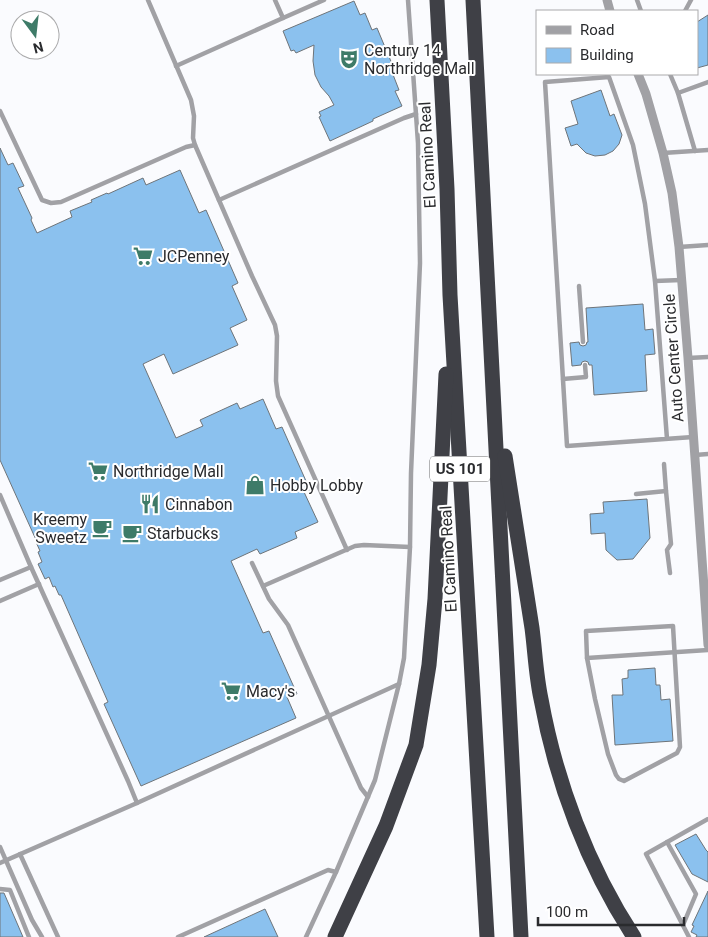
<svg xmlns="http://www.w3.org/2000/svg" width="708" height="937" font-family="Roboto,sans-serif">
<rect width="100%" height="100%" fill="#fafbfe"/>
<!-- building -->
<g fill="#8bc1ee" stroke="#6e7479">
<path d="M 354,1 L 360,15 L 365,13 L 372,30 L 377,28 L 395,71 L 392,72 L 399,90 L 395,91 L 402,106 L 373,119 L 373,121 L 330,141 L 319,117 L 321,116 L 319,112 L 334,105 L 329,96 L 321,87 L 315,75 L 313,61 L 314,45 L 296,53 L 294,50 L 291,51 L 283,31 Z"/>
<path d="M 708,15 L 708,65 L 697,68 L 697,22 Z"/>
<path d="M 601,90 L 610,116 L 614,114 L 622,135 L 619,144 L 613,151 L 605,155 L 595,156 L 586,153 L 577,144 L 571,146 L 565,128 L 578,124 L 571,101 Z"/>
<path d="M 0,148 L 8,165 L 13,163 L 24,186 L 18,188 L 32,218 L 31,220 L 37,233 L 72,217 L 70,211 L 92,202 L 91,200 L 107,193 L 108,194 L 143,178 L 146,185 L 180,170 L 199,213 L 206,210 L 238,283 L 232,286 L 247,320 L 230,328 L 238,345 L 173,374 L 164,354 L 143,364 L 176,438 L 203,426 L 200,420 L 237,403 L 240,409 L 263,399 L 276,429 L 282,427 L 310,490 L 304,492 L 318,522 L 295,532 L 297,538 L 260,554 L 257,549 L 231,561 L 263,633 L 269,631 L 297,694 L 287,697 L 296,718 L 141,786 L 104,704 L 108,702 L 61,595 L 59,595 L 55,586 L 53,587 L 49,577 L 45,579 L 38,564 L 42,562 L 38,552 L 40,551 L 36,542 L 37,542 L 0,460 Z"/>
<path d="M 643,304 L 645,330 L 653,329 L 655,354 L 645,355 L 647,391 L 594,395 L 592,365 L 589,365 L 588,362 L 585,361 L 582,362 L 581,365 L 572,366 L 570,343 L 579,342 L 580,345 L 583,346 L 586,345 L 587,342 L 588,342 L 586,308 Z"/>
<path d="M 647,499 L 650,538 L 633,559 L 617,560 L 606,550 L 605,533 L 591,534 L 590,514 L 604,513 L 603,502 Z"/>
<path d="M 655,668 L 656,685 L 660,685 L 661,700 L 670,699 L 673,741 L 615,745 L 612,695 L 623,695 L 622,679 L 628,678 L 628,670 Z"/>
<path d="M 696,834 L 706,850 L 708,852 L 708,882 L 692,874 L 675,845 Z"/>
<path d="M 708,891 L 708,937 L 696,937 L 697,935 L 691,932 L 694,926 L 692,925 Z"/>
<path d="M 0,893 L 4,893 L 23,937 L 0,937 Z"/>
<path d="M 265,909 L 278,937 L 204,937 Z"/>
</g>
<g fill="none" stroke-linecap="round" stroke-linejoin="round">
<!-- lane -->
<g stroke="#a1a1a5" stroke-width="4.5">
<path d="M 148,0 L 191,100 L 194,116 L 193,138 L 195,145 L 252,276 L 275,325 L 277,336 L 276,381 L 278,396 L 347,550"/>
<path d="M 637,0 L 641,11"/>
<path d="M 685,11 L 691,0"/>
<path d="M 283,18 L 324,0"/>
<path d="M 176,66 L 283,18 L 275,0"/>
<path d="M 670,74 L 678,93 L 695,151"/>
<path d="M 678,93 L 708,82"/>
<path d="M 0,111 L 42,200 L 51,203 L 61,202 L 186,147 L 195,145"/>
<path d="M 663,153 L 708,150"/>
<path d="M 219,200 L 404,118 L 416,114"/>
<path d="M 679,247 L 708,245"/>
<path d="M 655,281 L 681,280"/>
<path d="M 579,286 L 583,342"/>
<path d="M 688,358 L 708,357"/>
<path d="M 563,379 L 586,377 L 585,365"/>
<path d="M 667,439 L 655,281 L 645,204 L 633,145 L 609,77 L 545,82 L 567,446 L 693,437"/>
<path d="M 695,455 L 708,454"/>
<path d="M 666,491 L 671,544 L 667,550 L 670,573"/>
<path d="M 636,494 L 666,491 L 664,464"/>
<path d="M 0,495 L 31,567 L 128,781 L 137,803"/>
<path d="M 252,563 L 269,599 L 288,625 L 361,788 L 368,797"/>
<path d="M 0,580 L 31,567"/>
<path d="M 263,586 L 355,546 L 364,545 L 410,547"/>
<path d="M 0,601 L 39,584"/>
<path d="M 673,626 L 680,747 L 677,753 L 624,781 L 619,779 L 616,775 L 608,754 L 595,699 L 587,658 L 586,631 Z"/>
<path d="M 587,658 L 708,650"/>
<path d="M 667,842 L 696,894 L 683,925"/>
<path d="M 0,847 L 32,920 L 42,937"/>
<path d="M 20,854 L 58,937"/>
<path d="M 0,863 L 137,803 L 399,684"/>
<path d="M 0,889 L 10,890 L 29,937"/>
<path d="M 178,937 L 328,870 L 336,872"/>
<path d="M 306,937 L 336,872 L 375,780 L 399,684 L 404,658 L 410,547 L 411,473 L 420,263 L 418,143 L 408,0"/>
<path d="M 689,937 L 646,854 L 708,819"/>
</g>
<!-- street -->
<g stroke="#a1a1a5" stroke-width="9">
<path d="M 607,0 L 610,11"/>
<path d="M 638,74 L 646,94 L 663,153 L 672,193 L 679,247 L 688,358 L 708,645"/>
</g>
<!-- highway -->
<g stroke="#3f4046" stroke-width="15">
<path d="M 437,0 L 447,189 L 450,295 L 487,937"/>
<path d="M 473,0 L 521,937"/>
<path d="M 505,456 C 514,513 523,570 532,628 C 535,651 536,676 541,699 C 556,782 588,867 634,937"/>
<path d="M 335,937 L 386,826 L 416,745 L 429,665 L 435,599 L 446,374"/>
</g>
</g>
<!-- icons -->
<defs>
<symbol id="theatre-bare" viewBox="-9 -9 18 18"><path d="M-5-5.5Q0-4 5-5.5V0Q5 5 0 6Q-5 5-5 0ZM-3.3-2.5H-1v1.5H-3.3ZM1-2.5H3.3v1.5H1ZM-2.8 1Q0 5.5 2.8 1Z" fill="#3e7b68" stroke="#fff" stroke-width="2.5" paint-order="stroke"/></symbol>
<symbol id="supermarket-bare" viewBox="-9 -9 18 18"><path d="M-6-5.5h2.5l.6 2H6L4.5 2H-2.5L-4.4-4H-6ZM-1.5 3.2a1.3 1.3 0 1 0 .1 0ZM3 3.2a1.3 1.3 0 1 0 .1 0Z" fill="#3e7b68" stroke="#fff" stroke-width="2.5" paint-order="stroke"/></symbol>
<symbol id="shop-bare" viewBox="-9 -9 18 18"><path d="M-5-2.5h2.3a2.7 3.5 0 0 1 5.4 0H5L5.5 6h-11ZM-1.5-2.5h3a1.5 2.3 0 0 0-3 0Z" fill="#3e7b68" stroke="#fff" stroke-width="2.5" paint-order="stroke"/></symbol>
<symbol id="restaurant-bare" viewBox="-9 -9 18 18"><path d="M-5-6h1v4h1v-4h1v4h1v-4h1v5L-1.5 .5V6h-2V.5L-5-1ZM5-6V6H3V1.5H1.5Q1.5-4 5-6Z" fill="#3e7b68" stroke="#fff" stroke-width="2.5" paint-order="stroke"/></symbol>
<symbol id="cafe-bare" viewBox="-9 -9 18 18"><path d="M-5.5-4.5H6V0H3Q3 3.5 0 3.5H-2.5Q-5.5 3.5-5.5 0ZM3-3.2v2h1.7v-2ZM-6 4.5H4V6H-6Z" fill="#3e7b68" stroke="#fff" stroke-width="2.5" paint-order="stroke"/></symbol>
</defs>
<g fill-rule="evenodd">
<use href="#theatre-bare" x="335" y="45" width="28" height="28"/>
<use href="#supermarket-bare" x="129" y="242" width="28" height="28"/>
<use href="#supermarket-bare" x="84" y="457" width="28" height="28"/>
<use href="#shop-bare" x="241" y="471" width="28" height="28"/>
<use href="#restaurant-bare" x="136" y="490" width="28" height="28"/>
<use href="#cafe-bare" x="88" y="514" width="28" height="28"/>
<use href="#cafe-bare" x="118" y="519" width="28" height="28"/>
<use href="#supermarket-bare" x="217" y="677" width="28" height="28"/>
</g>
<g text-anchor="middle" stroke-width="4" stroke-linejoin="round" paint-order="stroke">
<!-- shield labels -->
<rect fill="#fff" stroke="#6a6b6d" stroke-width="1" x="430" y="456.5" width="60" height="25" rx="4"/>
<g font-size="15" font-weight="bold" fill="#2a2b2e">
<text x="460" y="474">US 101</text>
</g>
<!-- poi labels -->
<g font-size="16" fill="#2a2b2e" stroke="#fff" text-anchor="start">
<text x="364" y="56">Century 14<tspan x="364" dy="18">Northridge Mall</tspan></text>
<text x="158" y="262">JCPenney</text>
<text x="113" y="477">Northridge Mall</text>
<text x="270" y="491">Hobby Lobby</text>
<text x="165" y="510">Cinnabon</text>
<text x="87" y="525" text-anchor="end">Kreemy<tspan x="87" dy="18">Sweetz</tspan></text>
<text x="147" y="539">Starbucks</text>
<text x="246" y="697">Macy's</text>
</g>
<!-- street labels -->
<g font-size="16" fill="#2a2b2e" stroke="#fff">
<text transform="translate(427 155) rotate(-93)" y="6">El Camino Real</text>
<text transform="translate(673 358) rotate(-94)" y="6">Auto Center Circle</text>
<text transform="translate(448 559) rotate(-93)" y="6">El Camino Real</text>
</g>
</g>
<!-- legend -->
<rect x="536" y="10" width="162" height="65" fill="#ffffff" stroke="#aaaaab"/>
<rect x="546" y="26" width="25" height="8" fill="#a1a1a5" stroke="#aaaaab"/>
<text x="580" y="35" font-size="15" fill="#2a2b2e">Road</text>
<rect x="546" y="48" width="25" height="15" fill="#8bc1ee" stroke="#aaaaab"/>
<text x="580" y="60" font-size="15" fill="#2a2b2e">Building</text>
<!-- north arrow -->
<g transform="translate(35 35) rotate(165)"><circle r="24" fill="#ffffff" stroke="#aaaaab"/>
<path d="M0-4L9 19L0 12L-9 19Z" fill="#3e7b68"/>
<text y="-8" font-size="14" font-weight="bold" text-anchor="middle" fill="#2a2b2e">N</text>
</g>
<!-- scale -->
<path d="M538 917v8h146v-8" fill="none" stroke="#2a2b2e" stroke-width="2.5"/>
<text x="546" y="917" font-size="15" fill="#2a2b2e" stroke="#ffffff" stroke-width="4" paint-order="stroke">100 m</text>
</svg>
